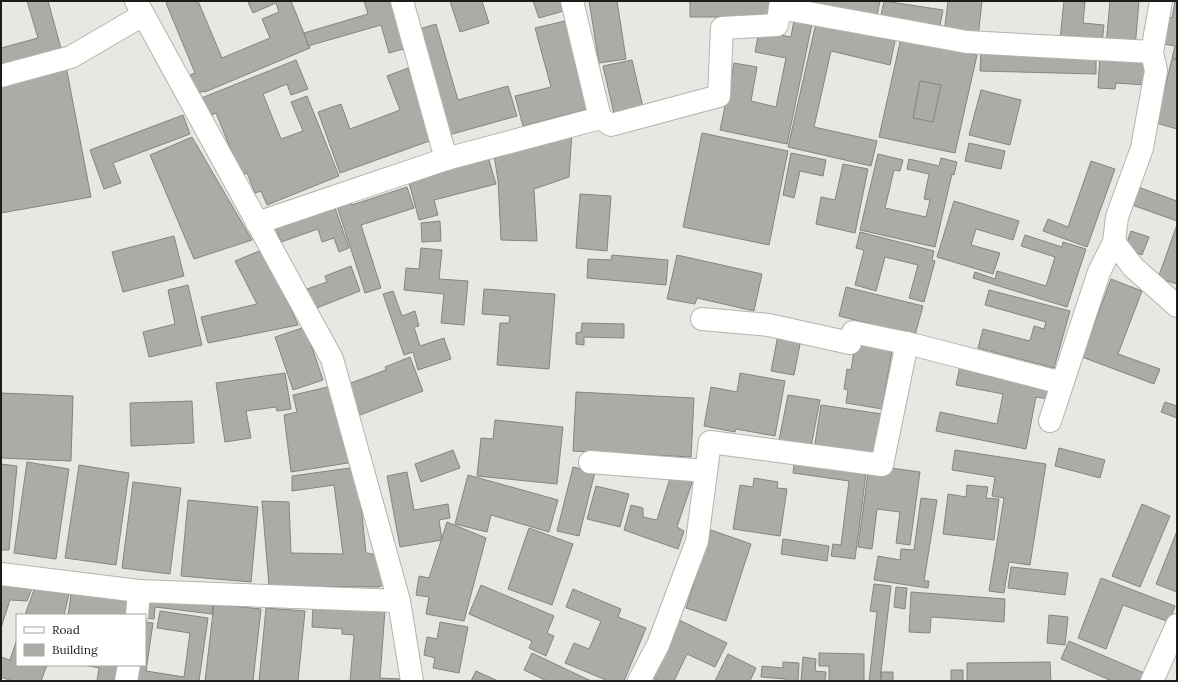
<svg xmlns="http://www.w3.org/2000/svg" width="1178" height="682" font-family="Lora,serif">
<rect width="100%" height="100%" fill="#e6e9e1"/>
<!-- building -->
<g fill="#aaada5" stroke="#83867f">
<path d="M 27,1 L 48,1 L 62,52 L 1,68 L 1,48 L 38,38 Z"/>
<path d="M 170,1 L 198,1 L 222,58 L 270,38 L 262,19 L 279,12 L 276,3 L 253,13 L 248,2 L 252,1 L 291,1 L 310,48 L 205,92 L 204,91 L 198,93 L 190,75 L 195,73 L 166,3 Z"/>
<path d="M 364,1 L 393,1 L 407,48 L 389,53 L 381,25 L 308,46 L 304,33 L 368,14 Z"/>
<path d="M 450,1 L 482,1 L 489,23 L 460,32 Z"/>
<path d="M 533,1 L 564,1 L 567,10 L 539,18 Z"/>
<path d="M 589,1 L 617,1 L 626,59 L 599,63 Z"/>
<rect x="690" y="1" width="83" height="16"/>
<path d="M 790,1 L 880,1 L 877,15 Z"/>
<path d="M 884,1 L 943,10 L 939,30 L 880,20 Z"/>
<path d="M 948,1 L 982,1 L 978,37 L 944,34 Z"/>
<path d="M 1064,1 L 1085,2 L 1083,23 L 1104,25 L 1102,44 L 1060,40 Z"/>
<path d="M 1110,1 L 1139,1 L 1135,48 L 1106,45 Z"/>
<path d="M 1175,1 L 1177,1 L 1177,59 L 1172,58 L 1175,46 L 1158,43 L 1163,16 L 1172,18 Z"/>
<path d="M 794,20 L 812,24 L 787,144 L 720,130 L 734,63 L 757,67 L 751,101 L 776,107 L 786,58 L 755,52 L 759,31 L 791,37 Z"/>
<path d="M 565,21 L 588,109 L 523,126 L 515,96 L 551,87 L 535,28 Z"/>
<path d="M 816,23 L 895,41 L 890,65 L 831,51 L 814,127 L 877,141 L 871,166 L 788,147 Z"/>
<path d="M 436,24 L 458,100 L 508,86 L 517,116 L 445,136 L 416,30 Z"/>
<path d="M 901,38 L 977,55 L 955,153 L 879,137 Z"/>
<path d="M 981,51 L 1096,54 L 1096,74 L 980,71 Z"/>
<path d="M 1100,55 L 1148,59 L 1146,85 L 1116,83 L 1115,89 L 1098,88 Z"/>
<path d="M 1172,59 L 1177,60 L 1177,129 L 1156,123 Z"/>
<path d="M 296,60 L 308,89 L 291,95 L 287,84 L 263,94 L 281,139 L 303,131 L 291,102 L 307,96 L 339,176 L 267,205 L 261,191 L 255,193 L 247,173 L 241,175 L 216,113 L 207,117 L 199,99 Z"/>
<path d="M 632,60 L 643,107 L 614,114 L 603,66 Z"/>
<path d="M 66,66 L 91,197 L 1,213 L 1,84 Z"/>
<path d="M 408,68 L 435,139 L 340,173 L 318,112 L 341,104 L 350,129 L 400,110 L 387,76 Z"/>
<path d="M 920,81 L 941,85 L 933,122 L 913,118 Z"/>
<path d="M 981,90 L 1021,100 L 1010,145 L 969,135 Z"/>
<path d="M 183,115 L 190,134 L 113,163 L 121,183 L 104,189 L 90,150 Z"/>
<path d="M 572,132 L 569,177 L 534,189 L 537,241 L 501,240 L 498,180 L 493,149 Z"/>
<path d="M 702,133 L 788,151 L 769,245 L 683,227 Z"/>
<path d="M 192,137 L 252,240 L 194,259 L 150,155 Z"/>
<path d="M 969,143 L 1005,151 L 1001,169 L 965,161 Z"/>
<path d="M 791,153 L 826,160 L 823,176 L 800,171 L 794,198 L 783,195 Z"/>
<path d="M 878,154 L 903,160 L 900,171 L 894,170 L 885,208 L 926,217 L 930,200 L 924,199 L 929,174 L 907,169 L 909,159 L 939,166 L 941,158 L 957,162 L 954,175 L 952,174 L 935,247 L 860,230 Z"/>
<path d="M 488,157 L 496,184 L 434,200 L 438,215 L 419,220 L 407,175 Z"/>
<path d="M 1091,161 L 1115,169 L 1087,247 L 1043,231 L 1048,219 L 1068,227 Z"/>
<path d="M 843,164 L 868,169 L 855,233 L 816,224 L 821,197 L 835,200 Z"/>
<path d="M 407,187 L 414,208 L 361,225 L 381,288 L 365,293 L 336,203 L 350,199 L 352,205 Z"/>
<path d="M 1138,187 L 1177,201 L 1177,221 L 1132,205 Z"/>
<path d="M 580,194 L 611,196 L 607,251 L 576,248 Z"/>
<path d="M 954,201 L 1019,221 L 1013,240 L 976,229 L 971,245 L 1000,253 L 993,274 L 937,257 Z"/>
<path d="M 333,202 L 349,248 L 339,252 L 334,238 L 322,242 L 318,229 L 281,242 L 274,223 Z"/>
<path d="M 440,221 L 441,241 L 422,242 L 421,223 Z"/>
<path d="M 1177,225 L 1177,284 L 1158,278 Z"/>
<path d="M 1131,231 L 1149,237 L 1142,255 L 1125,248 Z"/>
<path d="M 860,232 L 934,251 L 932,260 L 935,261 L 924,302 L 909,298 L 918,265 L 885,257 L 876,291 L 855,285 L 864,250 L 856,248 Z"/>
<path d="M 1025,235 L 1062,247 L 1063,242 L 1086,249 L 1067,307 L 973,278 L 975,272 L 995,279 L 997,271 L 1046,286 L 1055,257 L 1021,246 Z"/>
<path d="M 174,236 L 184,276 L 123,292 L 112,252 Z"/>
<path d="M 421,248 L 442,250 L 439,279 L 468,281 L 464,325 L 441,323 L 444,294 L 404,290 L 406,268 L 419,269 Z"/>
<path d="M 264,249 L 298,325 L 208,343 L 201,317 L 257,304 L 235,261 Z"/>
<path d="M 612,255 L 668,260 L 666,285 L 587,278 L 588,259 L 611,260 Z"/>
<path d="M 677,255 L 762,274 L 754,311 L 697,298 L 695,304 L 667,299 Z"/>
<path d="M 351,266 L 360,291 L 314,309 L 307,289 L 327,282 L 325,276 Z"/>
<path d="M 1111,279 L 1142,291 L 1118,354 L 1160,369 L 1154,384 L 1082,357 Z"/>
<path d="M 188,285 L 202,345 L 149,357 L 143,332 L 175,324 L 168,290 Z"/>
<path d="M 846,287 L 923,306 L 915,335 L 839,316 Z"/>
<path d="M 484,289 L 555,294 L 549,369 L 497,365 L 500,323 L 509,323 L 510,316 L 482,314 Z"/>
<path d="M 989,290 L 1070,311 L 1054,368 L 978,348 L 983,329 L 1030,341 L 1034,326 L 1044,329 L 1046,322 L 985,305 Z"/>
<path d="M 393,291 L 402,316 L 415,311 L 419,326 L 414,327 L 420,346 L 444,338 L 451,359 L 418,370 L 413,352 L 404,355 L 383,294 Z"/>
<path d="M 582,323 L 624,324 L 624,338 L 584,337 L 584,345 L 576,344 L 576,333 L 581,332 Z"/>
<path d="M 305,327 L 323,380 L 293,390 L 275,337 Z"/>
<path d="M 778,335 L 801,339 L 794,375 L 771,371 Z"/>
<path d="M 856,338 L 893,345 L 882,409 L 846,403 L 848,390 L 844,389 L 847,369 L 851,370 Z"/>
<path d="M 410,357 L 423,391 L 360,415 L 348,384 L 386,370 L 385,367 Z"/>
<path d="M 960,365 L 1051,384 L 1048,399 L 1036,397 L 1026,449 L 936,431 L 940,412 L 997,424 L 1003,394 L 956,385 Z"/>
<path d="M 285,373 L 291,409 L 277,411 L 276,407 L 246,411 L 251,438 L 225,442 L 216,383 Z"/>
<path d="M 740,373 L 785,381 L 775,436 L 736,429 L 735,432 L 704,426 L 711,387 L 737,392 Z"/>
<path d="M 332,386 L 354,462 L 291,472 L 284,415 L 297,412 L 293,395 Z"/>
<path d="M 576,392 L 694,398 L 691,457 L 573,451 Z"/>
<path d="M 1,393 L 73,396 L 71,461 L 1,458 Z"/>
<path d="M 788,395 L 820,400 L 811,447 L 779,440 Z"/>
<path d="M 192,401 L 194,443 L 131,446 L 130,403 Z"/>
<path d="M 1165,402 L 1177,406 L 1177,418 L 1161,412 Z"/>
<path d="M 821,405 L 882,414 L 875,459 L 814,450 Z"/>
<path d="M 495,420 L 563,427 L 557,484 L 477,476 L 481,438 L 493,439 Z"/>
<path d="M 1059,448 L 1105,460 L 1100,478 L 1055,466 Z"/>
<path d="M 453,450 L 460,468 L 421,482 L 415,464 Z"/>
<path d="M 955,450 L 1046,464 L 1030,565 L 1009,562 L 1004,593 L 989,591 L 1004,498 L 992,496 L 995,477 L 952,470 Z"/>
<path d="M 795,457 L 867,466 L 855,559 L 831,556 L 833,544 L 841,545 L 849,481 L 793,473 Z"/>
<path d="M 27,462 L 69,469 L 56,559 L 14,553 Z"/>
<path d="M 1,464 L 17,466 L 9,550 L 1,550 Z"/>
<path d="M 79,465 L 129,473 L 116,565 L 65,558 Z"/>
<path d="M 869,465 L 920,472 L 910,545 L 896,543 L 900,512 L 877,509 L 872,549 L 858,547 Z"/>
<path d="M 357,467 L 366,553 L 379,555 L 383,585 L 379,587 L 269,586 L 262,501 L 289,502 L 291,553 L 343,554 L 334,485 L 292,491 L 292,476 Z"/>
<path d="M 573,467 L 595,472 L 579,536 L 557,531 Z"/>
<path d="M 407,472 L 414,510 L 448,504 L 450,518 L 439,520 L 442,540 L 400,547 L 387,476 Z"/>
<path d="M 468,475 L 558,500 L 549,532 L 491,515 L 487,532 L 455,524 Z"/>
<path d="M 671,475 L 693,480 L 677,527 L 684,531 L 678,549 L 624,530 L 631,505 L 643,508 L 643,517 L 657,520 Z"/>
<path d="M 754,478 L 778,482 L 777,488 L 787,489 L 780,536 L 733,529 L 740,485 L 753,487 Z"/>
<path d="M 133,482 L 181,488 L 170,574 L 122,568 Z"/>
<path d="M 967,485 L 988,487 L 986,498 L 999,499 L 994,540 L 943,534 L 948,494 L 966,497 Z"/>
<path d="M 596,486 L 629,494 L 620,527 L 587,519 Z"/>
<path d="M 921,498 L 937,500 L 924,581 L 929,581 L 928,588 L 874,580 L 878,556 L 900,560 L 901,549 L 914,550 Z"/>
<path d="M 188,500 L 258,507 L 251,582 L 181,576 Z"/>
<path d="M 1142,504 L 1170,516 L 1140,587 L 1112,576 Z"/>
<path d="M 447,522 L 486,538 L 464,621 L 426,614 L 429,597 L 416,595 L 419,576 L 429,578 Z"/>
<path d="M 529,528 L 573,544 L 552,605 L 508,589 Z"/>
<path d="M 711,530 L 751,544 L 726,621 L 686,608 Z"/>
<path d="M 1177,531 L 1177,592 L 1156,584 Z"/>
<path d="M 783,539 L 829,546 L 827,561 L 781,554 Z"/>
<path d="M 1011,567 L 1068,573 L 1065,595 L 1008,588 Z"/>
<path d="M 1101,578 L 1175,606 L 1169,622 L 1123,605 L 1106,649 L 1078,638 Z"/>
<path d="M 1,580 L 34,583 L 27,601 L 10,600 L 1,628 Z"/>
<path d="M 36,584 L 70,590 L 64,615 L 25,615 Z"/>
<path d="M 874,584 L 891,586 L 880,681 L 869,681 L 877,612 L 870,611 Z"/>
<path d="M 481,585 L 554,616 L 547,633 L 554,636 L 546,656 L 529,648 L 532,641 L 469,614 Z"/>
<path d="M 896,587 L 907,588 L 905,609 L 894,607 Z"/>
<path d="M 72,588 L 135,597 L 132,615 L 68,615 Z"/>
<path d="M 573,589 L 621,609 L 618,617 L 646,628 L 624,681 L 605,681 L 606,680 L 565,663 L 574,643 L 589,649 L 601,621 L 566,607 Z"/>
<path d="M 911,592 L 1005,599 L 1004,622 L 931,617 L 930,633 L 909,632 Z"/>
<path d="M 143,593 L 213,602 L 212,614 L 155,607 L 154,619 L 145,618 Z"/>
<path d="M 214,604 L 261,609 L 253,681 L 205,681 Z"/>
<path d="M 313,605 L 385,610 L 380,678 L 401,679 L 401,681 L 350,681 L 354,635 L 342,634 L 342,629 L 312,627 Z"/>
<path d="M 266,608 L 305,611 L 298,681 L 259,681 Z"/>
<path d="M 160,611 L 208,618 L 199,681 L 131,681 L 133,665 L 145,665 L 145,622 L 153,623 L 146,671 L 184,677 L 190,633 L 157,628 Z"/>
<path d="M 1049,615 L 1068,617 L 1065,645 L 1047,643 Z"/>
<path d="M 679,620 L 727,643 L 715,667 L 687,654 L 674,681 L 659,681 L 651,677 Z"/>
<path d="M 440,622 L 468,627 L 459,673 L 433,668 L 435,658 L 424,655 L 427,637 L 437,639 Z"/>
<path d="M 17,639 L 17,665 L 47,665 L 41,681 L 12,681 L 1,677 L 1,657 L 10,660 Z"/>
<path d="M 1069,641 L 1149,675 L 1146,681 L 1112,681 L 1061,659 Z"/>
<path d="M 532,653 L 591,681 L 547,681 L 524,670 Z"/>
<path d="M 819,653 L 864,654 L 864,681 L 829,681 L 829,666 L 819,666 Z"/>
<path d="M 728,654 L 756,668 L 750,681 L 715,681 Z"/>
<path d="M 803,657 L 816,659 L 815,671 L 826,672 L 825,681 L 801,681 Z"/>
<path d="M 783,662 L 799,663 L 798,681 L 786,681 L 786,679 L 761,677 L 762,666 L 783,668 Z"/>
<path d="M 1050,662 L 1051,681 L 967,681 L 967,663 Z"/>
<path d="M 84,665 L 125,665 L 121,681 L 97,681 L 99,668 Z"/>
<path d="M 951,670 L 963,670 L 963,681 L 881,681 L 881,672 L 893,672 L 893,681 L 951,681 Z"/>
<path d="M 476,671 L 498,681 L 471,681 Z"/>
</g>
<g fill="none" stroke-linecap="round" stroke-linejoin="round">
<defs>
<g id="minor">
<path d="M 136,1 L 332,359 L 399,601 L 412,681"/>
<path d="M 402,1 L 446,159"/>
<path d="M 781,1 L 780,8 L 967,42 L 1152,52"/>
<path d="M 1161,1 L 1152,52 L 1156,71 L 1142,148 L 1117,217 L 1114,242 L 1133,267 L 1177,306"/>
<path d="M 1,76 L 71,57 L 143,15"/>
<path d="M 600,118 L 611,125 L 719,96 L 722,28 L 777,25 L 780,8"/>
<path d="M 257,223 L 446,159 L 600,118 L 572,1"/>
<path d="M 702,319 L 769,325 L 850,343 L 853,332 L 915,345 L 1062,383"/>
<path d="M 1050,421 L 1099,272 L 1114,242"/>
<path d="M 590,462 L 706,471"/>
<path d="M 1,574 L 139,591 L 399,601"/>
<path d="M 137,615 L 139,591"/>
<path d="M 126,681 L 129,665"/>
<path d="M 639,681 L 658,645 L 697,541 L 710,442 L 882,465 L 907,343"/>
<path d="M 1152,681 L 1177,625"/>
</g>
</defs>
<!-- minor casing -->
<use href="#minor" stroke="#b2b5ad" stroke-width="24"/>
<!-- minor -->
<use href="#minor" stroke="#fff" stroke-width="22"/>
</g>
<!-- border -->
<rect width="1178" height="682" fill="none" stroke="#1b1d1a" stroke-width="4"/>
<!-- legend -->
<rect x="16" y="614" width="130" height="52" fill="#ffffff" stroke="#a4a5a3"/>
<rect x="24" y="627" width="20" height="6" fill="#ffffff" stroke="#a4a5a3"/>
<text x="52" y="634" font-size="12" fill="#1b1d1a">Road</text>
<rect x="24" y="644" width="20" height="12" fill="#aaada5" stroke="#a4a5a3"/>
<text x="52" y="654" font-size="12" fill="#1b1d1a">Building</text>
</svg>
